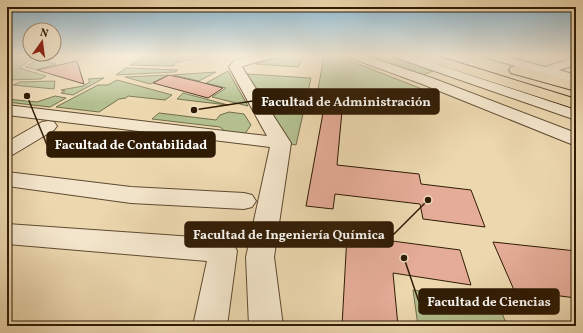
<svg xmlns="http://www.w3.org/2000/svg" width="583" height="333" font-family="Vollkorn,serif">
<rect width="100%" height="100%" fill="#ecd7af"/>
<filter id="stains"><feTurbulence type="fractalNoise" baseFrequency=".005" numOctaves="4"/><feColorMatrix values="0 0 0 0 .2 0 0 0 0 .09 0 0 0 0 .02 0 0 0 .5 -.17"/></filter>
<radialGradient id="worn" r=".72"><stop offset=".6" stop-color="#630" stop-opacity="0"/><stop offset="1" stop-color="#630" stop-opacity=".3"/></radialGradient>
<!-- green -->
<g fill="#b3bf8f" stroke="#726e4a">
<path d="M 11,56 L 33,58 L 19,68 L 46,76 L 41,79 L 7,80 L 7,58 Z"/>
<path d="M 145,56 L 203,56 L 174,63 L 174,66 L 130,65 Z"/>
<path d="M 286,56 L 304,56 L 298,67 L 256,64 Z"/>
<path d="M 324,56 L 338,56 L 427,91 L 433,104 L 317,95 Z"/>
<path d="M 365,56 L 392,56 L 433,71 L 420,76 Z"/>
<path d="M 38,59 L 56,64 L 37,70 L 26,67 Z"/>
<path d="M 126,68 L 178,70 L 175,72 L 116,75 Z"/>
<path d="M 228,71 L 248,106 L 212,97 L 226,88 L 206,83 Z"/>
<path d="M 216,72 L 199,81 L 173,75 Z"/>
<path d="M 247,74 L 311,78 L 296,145 L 291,144 Z"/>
<path d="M 168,75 L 150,84 L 125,77 Z"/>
<path d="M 104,78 L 73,95 L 61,93 L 65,91 L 61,90 L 83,86 L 90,82 L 88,79 Z"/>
<path d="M 117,80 L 172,95 L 165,100 L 128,96 L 126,98 L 119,99 L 99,112 L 56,107 L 98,85 L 108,85 Z"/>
<path d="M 55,81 L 54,89 L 13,85 L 20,82 Z"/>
<path d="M 183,93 L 228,105 L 177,99 Z"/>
<path d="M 55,96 L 66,98 L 50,107 L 7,102 L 7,99 L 37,102 Z"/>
<path d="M 229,112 L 244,114 L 251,125 L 244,135 L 227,133 L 220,127 L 152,119 L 159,113 L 216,120 L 220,115 Z"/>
<path d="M 413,290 L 498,302 L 507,326 L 418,326 Z"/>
</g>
<!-- building -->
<g fill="#e5ac97" stroke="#301c05">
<path d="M 77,61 L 84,84 L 37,70 Z"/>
<path d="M 169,75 L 196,81 L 223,88 L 208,98 L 153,83 Z"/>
<path d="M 323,98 L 343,100 L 337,165 L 419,174 L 421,184 L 471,190 L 485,227 L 423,219 L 420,204 L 335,194 L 333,209 L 306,206 L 323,113 L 319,112 Z"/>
<path d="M 347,235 L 460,250 L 471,285 L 393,273 L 398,326 L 342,326 Z"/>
<path d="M 493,242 L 576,251 L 576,298 L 514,290 Z"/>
</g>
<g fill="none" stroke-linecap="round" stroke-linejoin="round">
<defs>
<g id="minor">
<path d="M 253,56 L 273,56 L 271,58 L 243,66 L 242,67 L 291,143 L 274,257 L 283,326 L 249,326 L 246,257 L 270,147 L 7,115 L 7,105 L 267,136 L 229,67 L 235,60 Z"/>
<path d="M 349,56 L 366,56 L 432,78 L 576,133 L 576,146 L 422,84 L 351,58 Z"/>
<path d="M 395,56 L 412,56 L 576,110 L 576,120 L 397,58 Z"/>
<path d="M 485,56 L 504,56 L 545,67 L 576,57 L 576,65 L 559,70 L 576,75 L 576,83 L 487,58 Z"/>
<path d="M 48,121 L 54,122 L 57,126 L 54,130 L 14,154 L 7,156 L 7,142 L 42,122 Z"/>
<path d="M 7,172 L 131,187 L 244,193 L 252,195 L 256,201 L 252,207 L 244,209 L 131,203 L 7,186 Z"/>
<path d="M 7,224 L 223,239 L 233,243 L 237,251 L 227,326 L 193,326 L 207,261 L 7,244 Z"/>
</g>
<g id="highway">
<path d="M 419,56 L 437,56 L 576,99 L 576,109 L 421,59 Z"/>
<path d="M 516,66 L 576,82 L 576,91 L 511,73 L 509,70 L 511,67 Z"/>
</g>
</defs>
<!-- minor casing -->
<use href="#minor" stroke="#5f4b30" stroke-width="2"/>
<!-- highway casing -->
<use href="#highway" stroke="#301c05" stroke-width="2"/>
<!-- minor -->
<use href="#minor" fill="#f3e5cb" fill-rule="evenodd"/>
<!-- highway -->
<use href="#highway" fill="#ecd7af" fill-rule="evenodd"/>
</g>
<!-- sky -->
<linearGradient id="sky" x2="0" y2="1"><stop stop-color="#88b6d1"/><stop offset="0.54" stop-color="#f6eddb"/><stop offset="1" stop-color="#f6eddb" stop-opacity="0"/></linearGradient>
<rect width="583" height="103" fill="url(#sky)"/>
<!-- callouts -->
<path fill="none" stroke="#301c05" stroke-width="1.5" d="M194 110L253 101M27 96L47 145M428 200L393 235M404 258L419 302"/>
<g fill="#301c05" stroke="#f3e5cb" stroke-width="1.5">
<circle cx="194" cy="110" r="4"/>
<circle cx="27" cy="96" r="4"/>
<circle cx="428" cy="200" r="4"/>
<circle cx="404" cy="258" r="4"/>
</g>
<g fill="#301c05" stroke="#301c05" stroke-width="1.5">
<rect x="253" y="89" width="186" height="25" rx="4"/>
<rect x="47" y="132" width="168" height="25" rx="4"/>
<rect x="185" y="222" width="208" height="25" rx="4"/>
<rect x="419" y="289" width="140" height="25" rx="4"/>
</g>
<g font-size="13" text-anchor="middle" font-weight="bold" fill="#fff">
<text x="346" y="106">Facultad de Administración</text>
<text x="131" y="149">Facultad de Contabilidad</text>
<text x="289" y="239">Facultad de Ingeniería Química</text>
<text x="489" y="306">Facultad de Ciencias</text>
</g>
<!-- margin -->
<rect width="583" height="333" fill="none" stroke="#ecd7af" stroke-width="24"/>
<rect x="8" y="8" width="567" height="317" fill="none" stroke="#301c05" stroke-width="2"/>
<rect x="12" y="12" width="559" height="309" fill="none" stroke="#301c05"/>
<!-- north arrow -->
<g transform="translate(42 42) rotate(14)"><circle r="19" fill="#f3e5cb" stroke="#a5957c"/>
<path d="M0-3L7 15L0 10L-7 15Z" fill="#8f2418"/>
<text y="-6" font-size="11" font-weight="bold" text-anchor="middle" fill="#301c05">N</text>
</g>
<rect width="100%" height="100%" filter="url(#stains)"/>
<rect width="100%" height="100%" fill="url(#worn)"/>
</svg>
